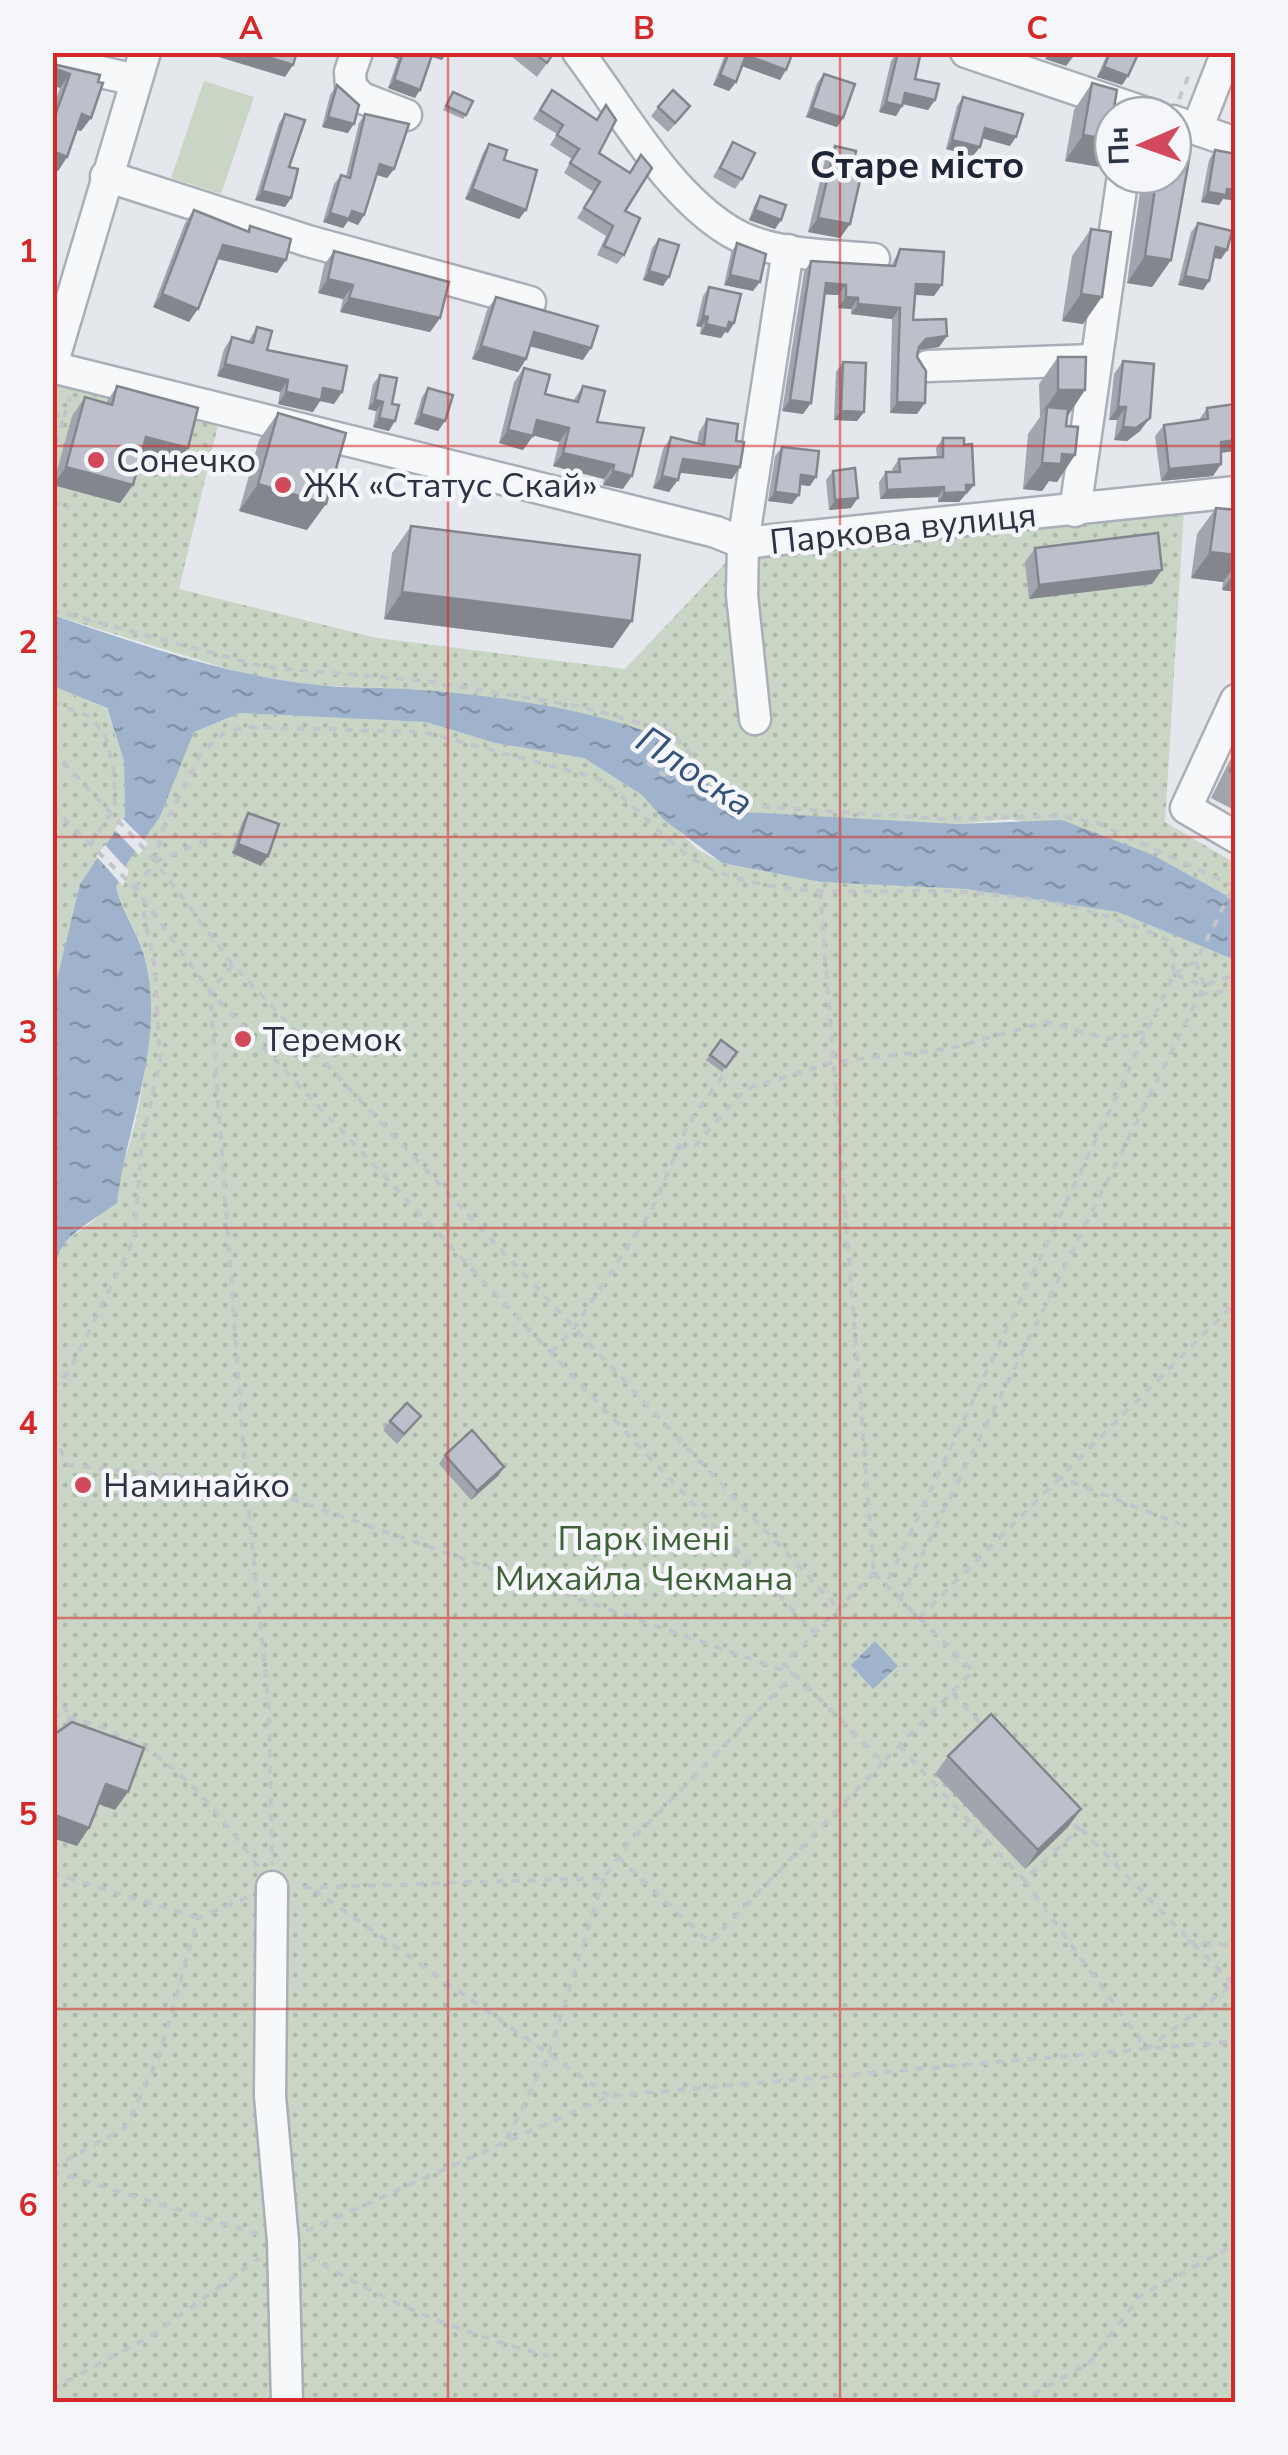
<svg xmlns="http://www.w3.org/2000/svg" width="1288" height="2455" font-family="'Nunito Sans',sans-serif">
<defs>
<pattern id="park-dots" width="8" height="8" patternUnits="userSpaceOnUse" patternTransform="scale(2.5)"><rect width="8" height="8" fill="#c9d6c5"/><path d="M2 2h.1M6 6h.1" fill="none" stroke="#adb8ab" stroke-width="1.8" stroke-linecap="round"/></pattern>
<pattern id="water-ripples" width="26" height="14" patternUnits="userSpaceOnUse" patternTransform="scale(2.5)"><rect width="26" height="14" fill="#9fb4cc"/><path d="M2 4q2-2 4 0t4 0M15 11q2-2 4 0t4 0" fill="none" stroke="#8293a7"/></pattern>
</defs>
<rect width="100%" height="100%" fill="#e4e7ec"/>
<!-- green -->
<path fill="#c9d6c5" d="M 204,81 L 254,97 L 221,194 L 171,178 Z"/>
<!-- park -->
<g fill="url(#park-dots)">
<path d="M 53,378 L 219,421 L 179,589 L 377,638 L 625,669 L 729,559 L 1184,509 L 1165,822 L 1235,863 L 1235,900 L 1153,855 L 1011,819 L 955,824 L 867,822 L 743,812 L 722,800 L 673,743 L 423,690 L 314,685 L 248,675 L 53,615 Z"/>
<path d="M 53,686 L 106,708 L 124,761 L 125,816 L 80,884 L 53,1000 Z"/>
<path d="M 240,713 L 426,722 L 495,743 L 584,758 L 642,795 L 697,849 L 722,863 L 821,882 L 965,889 L 1119,912 L 1235,960 L 1235,2402 L 53,2402 L 55,1257 C 65,1232 94,1229 107,1205 C 136,1149 161,1020 145,958 C 139,933 123,913 116,887 L 128,862 L 160,817 L 194,732 Z"/>
</g>
<!-- water -->
<g fill="url(#water-ripples)">
<path d="M 53,615 C 137,644 220,673 309,684 C 346,689 385,687 422,690 C 489,695 576,707 639,729 C 688,746 699,787 743,812 L 955,824 L 1062,820 L 1153,855 L 1235,900 L 1235,960 L 1118,912 L 965,889 L 821,882 L 722,863 L 664,820 L 642,795 L 584,758 L 495,743 L 426,722 L 240,713 L 194,732 L 160,817 L 128,862 L 116,887 C 122,913 139,934 145,959 C 166,1041 127,1123 117,1203 C 52,1248 55,1240 53,1319 L 52,1000 L 80,884 L 125,816 L 124,761 L 107,708 L 53,686 Z"/>
<path d="M 875,1641 L 898,1666 L 873,1689 L 851,1665 Z"/>
</g>
<!-- pier -->
<g fill="#e4e7ec">
<path d="M 122,818 L 148,844 L 139,855 L 115,830 Z"/>
<path d="M 105,845 L 129,871 L 123,886 L 96,856 Z"/>
</g>
<g fill="none" stroke-linecap="round" stroke-linejoin="round">
<defs>
<g id="minor">
<path d="M 357,52 L 350,72 L 351,87 L 362,98 L 406,115"/>
<path d="M 578,52 C 623,111 666,193 731,232 C 772,256 829,255 874,259"/>
<path d="M 966,52 L 1152,115"/>
<path d="M 52,61 L 136,80"/>
<path d="M 1173,121 L 1236,143"/>
<path d="M 1197,129 L 1227,52"/>
<path d="M 106,176 L 308,241 L 530,302"/>
<path d="M 52,365 L 145,52"/>
<path d="M 928,366 L 1095,360"/>
<path d="M 52,367 L 716,532 L 743,543 L 1236,492"/>
<path d="M 1075,511 L 1123,175"/>
<path d="M 1236,700 L 1186,808 L 1236,837"/>
<path d="M 755,719 L 742,595 L 743,543 L 788,250"/>
<path d="M 272,1887 L 270,2096 L 283,2241 L 287,2402"/>
</g>
</defs>
<!-- minor casing -->
<use href="#minor" stroke="#a9aeb7" stroke-width="35"/>
<!-- path -->
<g stroke="#c2c5cb" stroke-width="4" stroke-dasharray="8 8" stroke-linecap="butt">
<path d="M 1179,99 L 1189,75"/>
<path d="M 52,413 L 64,417 L 52,454"/>
<path d="M 64,417 L 70,397"/>
<path d="M 52,503 L 70,508"/>
<path d="M 52,610 L 265,667 L 425,681 L 583,707 L 670,732 L 716,782 L 745,802 L 767,807 L 939,819 L 1061,816 L 1097,823 L 1236,887"/>
<path d="M 52,703 L 87,715 L 105,734 L 114,772 L 115,807 L 91,843"/>
<path d="M 52,750 L 151,856 L 233,965 L 839,1609"/>
<path d="M 647,762 L 664,775 L 682,755"/>
<path d="M 52,807 L 135,888 L 210,991 L 815,1633"/>
<path d="M 155,862 L 226,832"/>
<path d="M 135,888 L 155,862 L 163,828 L 201,753 L 224,733 L 247,727 L 424,732 L 597,778 C 639,804 669,852 716,871 C 795,902 883,887 965,892 C 1038,897 1106,910 1171,942 L 1174,974 L 886,1585"/>
<path d="M 820,891 L 874,1573"/>
<path d="M 1196,962 L 1204,986"/>
<path d="M 233,965 L 210,991 L 246,1483 L 794,1674 L 627,1845 L 604,1878 L 296,1888"/>
<path d="M 1174,974 L 1196,961 L 1234,886"/>
<path d="M 1176,975 L 1204,986"/>
<path d="M 1200,994 L 1236,990"/>
<path d="M 678,1148 L 696,1145 L 745,1089 L 834,1062 L 947,1049 L 1046,1022 L 1107,1039 L 1146,1032"/>
<path d="M 551,1353 L 574,1328 L 652,1210 L 688,1124 L 724,1074"/>
<path d="M 52,1390 L 70,1370 L 134,1239 L 142,1141 L 160,1061 L 155,969 L 142,905"/>
<path d="M 52,1435 L 69,1465 L 246,1483 L 269,1709 L 272,1865"/>
<path d="M 1056,1476 L 1180,1524"/>
<path d="M 874,1573 L 973,1671 L 883,1762 L 784,1664 Z"/>
<path d="M 900,1599 L 1204,986 L 1236,974"/>
<path d="M 919,1618 L 1236,1302"/>
<path d="M 952,1693 L 983,1726"/>
<path d="M 52,1694 L 73,1718 L 52,1731"/>
<path d="M 52,1714 C 155,1733 200,1787 258,1867"/>
<path d="M 899,1746 L 1024,1880 L 1079,1829 L 1071,1821"/>
<path d="M 1081,1829 L 1236,1987"/>
<path d="M 618,1857 L 710,1943 L 883,1762"/>
<path d="M 52,1873 L 198,1918"/>
<path d="M 1024,1880 L 1147,2049 L 1236,1982"/>
<path d="M 314,1890 L 609,2096"/>
<path d="M 1187,1941 L 1236,1946"/>
<path d="M 507,2139 L 548,2056 L 604,1878"/>
<path d="M 52,2168 L 126,2127 L 160,2054 L 198,1918 L 248,1897"/>
<path d="M 52,2171 L 258,2234"/>
<path d="M 306,2231 L 609,2096 L 1236,2041"/>
<path d="M 308,2256 C 387,2302 459,2333 548,2356"/>
<path d="M 52,2389 L 151,2336 L 260,2258"/>
<path d="M 1019,2402 L 1088,2364 L 1140,2296 L 1236,2244"/>
</g>
<!-- minor -->
<use href="#minor" stroke="#f7f8fa" stroke-width="30"/>
</g>
<!-- wall -->
<g fill="#a1a5ae">
<path d="M 381,52 L 447,52 L 442,60 L 432,57 L 415,98 L 388,88 L 398,59 Z"/>
<path d="M 506,52 L 555,52 L 537,77 Z"/>
<path d="M 726,52 L 793,52 L 780,80 L 742,66 L 736,82 L 729,91 L 713,85 Z"/>
<path d="M 897,52 L 915,79 L 935,100 L 928,110 L 903,104 L 896,116 L 879,112 L 891,61 Z"/>
<path d="M 1108,52 L 1139,52 L 1122,85 L 1097,77 Z"/>
<path d="M 57,65 L 100,75 L 91,118 L 81,131 L 77,130 L 67,157 L 58,171 L 52,169 L 52,110 L 60,88 L 52,85 L 52,72 Z"/>
<path d="M 824,74 L 843,118 L 837,127 L 806,117 L 817,83 Z"/>
<path d="M 1092,83 L 1114,108 L 1113,160 L 1106,168 L 1065,161 L 1074,110 Z"/>
<path d="M 337,85 L 348,133 L 322,127 L 330,95 Z"/>
<path d="M 552,90 L 599,153 L 625,211 L 624,255 L 617,264 L 597,255 L 606,236 L 577,218 L 594,192 L 564,173 L 572,159 L 550,145 L 557,134 L 533,119 Z"/>
<path d="M 453,92 L 466,115 L 463,119 L 443,110 Z"/>
<path d="M 963,97 L 1010,146 L 982,138 L 973,156 L 946,149 L 957,106 Z"/>
<path d="M 658,107 L 683,116 L 668,132 L 651,116 Z"/>
<path d="M 285,114 L 291,198 L 285,207 L 255,200 L 279,123 Z"/>
<path d="M 365,114 L 394,169 L 387,178 L 377,175 L 364,215 L 358,225 L 348,221 L 343,228 L 323,222 L 334,184 L 341,175 L 346,176 L 359,123 Z"/>
<path d="M 733,142 L 742,179 L 735,189 L 713,177 Z"/>
<path d="M 489,144 L 504,160 L 526,210 L 519,219 L 465,199 L 483,153 Z"/>
<path d="M 835,146 L 854,160 L 850,224 L 840,238 L 808,232 L 825,160 Z"/>
<path d="M 1215,150 L 1223,199 L 1219,205 L 1201,202 L 1209,160 Z"/>
<path d="M 1147,175 L 1173,175 L 1171,260 L 1152,287 L 1127,283 L 1141,185 Z"/>
<path d="M 760,196 L 781,220 L 775,229 L 749,220 L 754,206 Z"/>
<path d="M 194,210 L 247,231 L 250,226 L 286,260 L 277,273 L 217,259 L 189,322 L 153,307 L 185,223 Z"/>
<path d="M 1198,223 L 1227,250 L 1221,259 L 1214,258 L 1209,281 L 1203,290 L 1178,285 L 1191,232 Z"/>
<path d="M 1091,229 L 1083,324 L 1062,321 L 1072,256 Z"/>
<path d="M 659,239 L 663,286 L 643,280 L 652,248 Z"/>
<path d="M 737,243 L 753,291 L 724,285 L 731,253 Z"/>
<path d="M 900,249 L 934,296 L 915,295 L 913,320 L 947,336 L 939,347 L 919,350 L 917,357 L 917,414 L 890,413 L 892,319 L 851,314 L 851,309 L 838,308 L 838,295 L 824,294 L 803,414 L 782,411 L 804,272 L 811,261 L 891,266 Z"/>
<path d="M 334,251 L 440,318 L 430,332 L 340,312 L 343,299 L 318,293 L 324,265 Z"/>
<path d="M 709,287 L 734,323 L 728,333 L 725,332 L 721,338 L 700,334 L 701,327 L 696,326 L 703,296 Z"/>
<path d="M 496,297 L 583,360 L 530,346 L 526,359 L 518,372 L 472,359 L 487,310 Z"/>
<path d="M 257,327 L 267,350 L 342,392 L 334,404 L 320,401 L 313,412 L 278,404 L 280,392 L 217,376 L 224,349 L 232,337 L 248,342 Z"/>
<path d="M 1058,357 L 1085,390 L 1067,417 L 1066,426 L 1075,455 L 1057,482 L 1049,481 L 1042,491 L 1023,489 L 1028,434 L 1040,417 L 1039,384 Z"/>
<path d="M 1123,361 L 1140,431 L 1127,441 L 1114,440 L 1117,420 L 1109,420 L 1114,374 Z"/>
<path d="M 843,362 L 864,412 L 857,421 L 834,420 L 836,372 Z"/>
<path d="M 524,368 L 545,394 L 573,401 L 583,386 L 623,489 L 603,485 L 604,479 L 553,466 L 559,442 L 533,435 L 523,450 L 499,443 L 514,382 Z"/>
<path d="M 380,375 L 392,404 L 389,431 L 373,427 L 376,411 L 368,409 L 373,384 Z"/>
<path d="M 117,386 L 175,466 L 140,457 L 120,503 L 53,485 L 72,416 L 85,397 L 106,403 Z"/>
<path d="M 428,388 L 445,421 L 438,431 L 414,424 L 422,397 Z"/>
<path d="M 1207,408 L 1221,453 L 1221,464 L 1213,476 L 1161,481 L 1155,436 L 1164,425 L 1199,420 Z"/>
<path d="M 278,413 L 307,530 L 239,511 L 259,440 Z"/>
<path d="M 707,419 L 732,479 L 680,472 L 669,492 L 653,488 L 663,449 L 671,437 L 697,443 L 699,432 Z"/>
<path d="M 943,438 L 964,445 L 974,485 L 967,494 L 964,494 L 959,502 L 938,502 L 938,497 L 880,499 L 879,482 L 886,472 L 893,472 L 892,469 L 899,459 L 937,458 L 936,448 Z"/>
<path d="M 782,447 L 810,486 L 800,485 L 792,504 L 768,501 L 775,456 Z"/>
<path d="M 833,471 L 851,508 L 829,510 L 826,480 Z"/>
<path d="M 1216,508 L 1236,510 L 1236,592 L 1222,590 L 1223,582 L 1191,578 L 1197,534 Z"/>
<path d="M 411,526 L 613,648 L 384,619 L 392,553 Z"/>
<path d="M 1035,548 L 1152,584 L 1029,599 L 1025,562 Z"/>
<path d="M 1236,748 L 1236,811 L 1211,798 Z"/>
<path d="M 248,813 L 261,866 L 232,853 L 242,822 Z"/>
<path d="M 721,1040 L 737,1052 L 722,1072 L 706,1060 Z"/>
<path d="M 421,1416 L 397,1444 L 383,1430 L 390,1421 Z"/>
<path d="M 445,1455 L 504,1467 L 498,1476 L 471,1500 L 439,1464 Z"/>
<path d="M 948,1756 L 1081,1809 L 1068,1827 L 1025,1869 L 935,1774 Z"/>
</g>
<!-- shaded-wall -->
<g fill="#83868d">
<path d="M 217,52 L 252,52 L 293,65 L 285,77 L 215,56 Z"/>
<path d="M 381,52 L 402,52 L 398,59 Z"/>
<path d="M 432,52 L 447,52 L 442,60 L 429,56 Z"/>
<path d="M 1050,52 L 1060,52 L 1073,57 L 1066,66 L 1045,59 Z"/>
<path d="M 746,55 L 786,70 L 780,80 L 739,65 Z"/>
<path d="M 1104,67 L 1128,76 L 1122,85 L 1097,77 Z"/>
<path d="M 56,69 L 70,74 L 60,88 L 52,85 L 52,74 Z"/>
<path d="M 720,75 L 736,82 L 729,91 L 713,85 Z"/>
<path d="M 394,80 L 420,90 L 415,98 L 388,88 Z"/>
<path d="M 905,93 L 935,100 L 928,110 L 898,103 Z"/>
<path d="M 886,102 L 902,106 L 896,116 L 879,112 Z"/>
<path d="M 812,108 L 843,118 L 837,127 L 806,117 Z"/>
<path d="M 82,114 L 91,118 L 81,131 L 72,128 Z"/>
<path d="M 328,117 L 354,124 L 348,133 L 322,127 Z"/>
<path d="M 985,128 L 1016,137 L 1010,146 L 978,137 Z"/>
<path d="M 1083,135 L 1113,140 L 1113,160 L 1106,168 L 1065,161 Z"/>
<path d="M 952,140 L 980,147 L 973,156 L 946,149 Z"/>
<path d="M 52,151 L 67,157 L 58,171 L 52,169 Z"/>
<path d="M 380,164 L 394,169 L 387,178 L 374,174 Z"/>
<path d="M 472,189 L 526,210 L 519,219 L 465,199 Z"/>
<path d="M 1227,189 L 1236,190 L 1236,201 L 1223,199 L 1219,205 L 1201,202 L 1208,192 Z"/>
<path d="M 262,191 L 291,198 L 285,207 L 255,200 Z"/>
<path d="M 755,210 L 781,220 L 775,229 L 749,220 Z"/>
<path d="M 352,211 L 364,215 L 358,225 L 348,221 L 343,228 L 323,222 L 330,213 Z"/>
<path d="M 818,218 L 850,224 L 840,238 L 808,232 Z"/>
<path d="M 223,245 L 286,260 L 277,273 L 214,258 Z"/>
<path d="M 1216,247 L 1227,250 L 1221,259 L 1209,257 Z"/>
<path d="M 1145,256 L 1171,260 L 1152,287 L 1127,283 Z"/>
<path d="M 649,271 L 669,277 L 663,286 L 643,280 Z"/>
<path d="M 730,275 L 760,282 L 753,291 L 724,285 Z"/>
<path d="M 1185,276 L 1209,281 L 1203,290 L 1178,285 Z"/>
<path d="M 328,279 L 353,285 L 343,299 L 318,293 Z"/>
<path d="M 826,283 L 846,285 L 838,295 L 818,294 Z"/>
<path d="M 916,284 L 942,285 L 934,296 L 908,294 Z"/>
<path d="M 162,294 L 198,309 L 189,322 L 153,307 Z"/>
<path d="M 1081,294 L 1102,297 L 1083,324 L 1062,321 Z"/>
<path d="M 846,297 L 858,298 L 851,309 L 838,308 Z"/>
<path d="M 349,298 L 440,318 L 430,332 L 340,312 Z"/>
<path d="M 858,304 L 900,308 L 892,319 L 851,314 Z"/>
<path d="M 703,316 L 708,317 L 701,327 L 696,326 Z"/>
<path d="M 729,322 L 734,323 L 728,333 L 725,332 L 721,338 L 700,334 L 706,324 Z"/>
<path d="M 534,332 L 591,348 L 583,360 L 525,345 Z"/>
<path d="M 947,336 L 939,347 L 919,350 L 919,347 L 926,339 Z"/>
<path d="M 481,346 L 526,359 L 518,372 L 472,359 Z"/>
<path d="M 225,364 L 288,380 L 280,392 L 217,376 Z"/>
<path d="M 323,388 L 342,392 L 334,404 L 320,401 L 313,412 L 278,404 L 286,392 Z"/>
<path d="M 1058,390 L 1085,390 L 1067,417 L 1047,407 L 1039,417 Z"/>
<path d="M 375,400 L 383,402 L 376,411 L 368,409 Z"/>
<path d="M 790,400 L 811,403 L 803,414 L 782,411 Z"/>
<path d="M 897,402 L 925,403 L 917,414 L 890,413 Z"/>
<path d="M 1118,407 L 1126,407 L 1117,420 L 1109,420 Z"/>
<path d="M 841,411 L 864,412 L 857,421 L 834,420 Z"/>
<path d="M 421,414 L 445,421 L 438,431 L 414,424 Z"/>
<path d="M 379,418 L 395,421 L 389,431 L 373,427 Z"/>
<path d="M 1150,418 L 1140,431 L 1127,441 L 1114,440 L 1123,427 Z"/>
<path d="M 537,420 L 569,428 L 559,442 L 527,434 Z"/>
<path d="M 508,430 L 533,436 L 523,450 L 499,443 Z"/>
<path d="M 146,437 L 188,448 L 175,466 L 133,455 Z"/>
<path d="M 1236,440 L 1236,451 L 1213,454 L 1221,442 Z"/>
<path d="M 563,453 L 614,465 L 604,479 L 553,466 Z"/>
<path d="M 1062,454 L 1075,455 L 1057,482 L 1049,481 L 1042,491 L 1023,489 L 1042,463 Z"/>
<path d="M 683,459 L 740,467 L 732,479 L 674,472 Z"/>
<path d="M 1221,464 L 1213,476 L 1161,481 L 1169,469 Z"/>
<path d="M 66,467 L 133,485 L 120,503 L 53,485 Z"/>
<path d="M 613,471 L 632,476 L 623,489 L 603,485 Z"/>
<path d="M 801,475 L 816,477 L 810,486 L 794,484 Z"/>
<path d="M 662,476 L 678,480 L 669,492 L 653,488 Z"/>
<path d="M 258,484 L 326,504 L 307,530 L 239,511 Z"/>
<path d="M 966,485 L 974,485 L 959,502 L 938,502 L 944,493 Z"/>
<path d="M 944,487 L 938,497 L 880,499 L 887,490 Z"/>
<path d="M 775,492 L 799,495 L 792,504 L 768,501 Z"/>
<path d="M 858,498 L 851,508 L 829,510 L 835,500 Z"/>
<path d="M 1210,552 L 1236,555 L 1236,564 L 1223,582 L 1191,578 Z"/>
<path d="M 1162,570 L 1152,584 L 1029,599 L 1039,585 Z"/>
<path d="M 1236,571 L 1236,592 L 1222,590 Z"/>
<path d="M 402,592 L 632,621 L 613,648 L 384,619 Z"/>
<path d="M 238,844 L 268,856 L 261,866 L 232,853 Z"/>
<path d="M 504,1467 L 498,1476 L 471,1500 L 477,1491 Z"/>
<path d="M 106,1784 L 128,1792 L 115,1810 L 93,1802 Z"/>
<path d="M 1081,1809 L 1068,1827 L 1025,1869 L 1038,1850 Z"/>
<path d="M 52,1814 L 89,1828 L 77,1846 L 52,1838 Z"/>
</g>
<!-- building -->
<g fill="#bbc0ca" stroke="#83868d" stroke-width="2.5">
<path d="M 252,52 L 297,52 L 293,65 Z"/>
<path d="M 403,52 L 433,52 L 420,90 L 394,80 Z"/>
<path d="M 533,52 L 554,52 L 547,63 Z"/>
<path d="M 729,52 L 793,52 L 786,70 L 746,55 L 736,82 L 720,75 Z"/>
<path d="M 898,52 L 920,56 L 915,79 L 939,84 L 935,100 L 905,93 L 902,106 L 886,102 Z"/>
<path d="M 1110,52 L 1139,52 L 1128,76 L 1104,67 Z"/>
<path d="M 57,65 L 100,75 L 98,82 L 103,83 L 91,118 L 82,114 L 67,157 L 52,151 L 52,124 L 70,74 L 56,69 Z"/>
<path d="M 824,74 L 855,84 L 843,118 L 812,108 Z"/>
<path d="M 1092,83 L 1117,90 L 1114,108 L 1137,112 L 1136,115 L 1113,115 L 1113,140 L 1083,135 Z"/>
<path d="M 337,85 L 359,105 L 354,124 L 328,117 Z"/>
<path d="M 552,90 L 597,120 L 606,105 L 616,120 L 599,153 L 630,173 L 641,155 L 652,168 L 625,211 L 640,218 L 624,255 L 604,246 L 613,226 L 584,208 L 600,182 L 570,163 L 579,149 L 557,135 L 563,125 L 540,110 Z"/>
<path d="M 673,90 L 690,106 L 675,123 L 658,107 Z"/>
<path d="M 453,92 L 473,101 L 466,115 L 446,106 Z"/>
<path d="M 963,97 L 1023,114 L 1016,137 L 985,128 L 980,147 L 952,140 Z"/>
<path d="M 285,114 L 305,120 L 289,167 L 298,169 L 291,198 L 262,191 Z"/>
<path d="M 365,114 L 409,124 L 394,169 L 380,164 L 364,215 L 352,211 L 349,219 L 330,213 L 341,175 L 350,178 Z"/>
<path d="M 733,142 L 755,153 L 742,179 L 720,168 Z"/>
<path d="M 489,144 L 507,150 L 504,160 L 537,170 L 526,210 L 472,189 Z"/>
<path d="M 835,146 L 856,151 L 854,160 L 864,163 L 850,224 L 818,218 Z"/>
<path d="M 1215,150 L 1236,154 L 1236,190 L 1227,189 L 1226,195 L 1208,192 Z"/>
<path d="M 1173,159 L 1189,160 L 1171,260 L 1145,256 L 1157,175 L 1173,175 Z"/>
<path d="M 760,196 L 786,205 L 781,220 L 755,210 Z"/>
<path d="M 194,210 L 249,232 L 250,226 L 291,239 L 286,260 L 223,245 L 198,309 L 162,294 Z"/>
<path d="M 1198,223 L 1232,231 L 1227,250 L 1216,247 L 1209,281 L 1185,276 Z"/>
<path d="M 1091,229 L 1111,232 L 1102,297 L 1081,294 Z"/>
<path d="M 659,239 L 679,245 L 669,277 L 649,271 Z"/>
<path d="M 737,243 L 766,254 L 760,282 L 730,275 Z"/>
<path d="M 900,249 L 944,252 L 942,285 L 916,284 L 913,320 L 946,319 L 947,336 L 926,339 L 919,347 L 917,357 L 926,371 L 925,403 L 897,402 L 900,308 L 858,304 L 858,298 L 846,297 L 846,285 L 826,283 L 811,403 L 790,400 L 811,261 L 895,266 Z"/>
<path d="M 334,251 L 449,282 L 440,318 L 349,298 L 353,285 L 328,279 Z"/>
<path d="M 709,287 L 741,294 L 734,323 L 729,322 L 727,329 L 706,324 L 708,317 L 703,316 Z"/>
<path d="M 496,297 L 598,326 L 591,348 L 534,332 L 526,359 L 481,346 Z"/>
<path d="M 257,327 L 272,331 L 267,350 L 347,366 L 342,392 L 323,388 L 321,400 L 300,395 L 286,392 L 288,380 L 225,364 L 232,337 L 253,343 Z"/>
<path d="M 1058,357 L 1086,357 L 1085,390 L 1058,390 Z"/>
<path d="M 1123,361 L 1154,364 L 1150,418 L 1136,428 L 1123,427 L 1126,407 L 1118,407 Z"/>
<path d="M 843,362 L 866,363 L 864,412 L 841,411 Z"/>
<path d="M 524,368 L 550,375 L 545,394 L 578,402 L 583,386 L 605,391 L 597,422 L 644,428 L 632,476 L 613,471 L 614,465 L 563,453 L 569,428 L 537,420 L 533,436 L 508,430 Z"/>
<path d="M 380,375 L 397,378 L 392,404 L 399,405 L 395,421 L 379,418 L 383,402 L 375,400 Z"/>
<path d="M 117,386 L 198,408 L 188,448 L 146,437 L 133,485 L 66,467 L 85,397 L 112,405 Z"/>
<path d="M 428,388 L 453,395 L 445,421 L 421,414 Z"/>
<path d="M 1235,404 L 1236,440 L 1221,442 L 1221,464 L 1169,469 L 1164,425 L 1208,419 L 1207,408 Z"/>
<path d="M 1047,407 L 1068,409 L 1066,426 L 1078,427 L 1075,455 L 1062,454 L 1061,464 L 1042,463 Z"/>
<path d="M 278,413 L 346,433 L 326,504 L 258,484 Z"/>
<path d="M 707,419 L 738,424 L 736,441 L 744,442 L 740,467 L 683,459 L 678,480 L 662,476 L 671,437 L 704,445 Z"/>
<path d="M 943,438 L 964,438 L 964,445 L 972,444 L 974,485 L 966,485 L 966,492 L 944,493 L 944,487 L 887,490 L 886,472 L 900,472 L 899,459 L 943,457 Z"/>
<path d="M 782,447 L 819,451 L 816,477 L 801,475 L 799,495 L 775,492 Z"/>
<path d="M 855,468 L 858,498 L 835,500 L 833,471 Z"/>
<path d="M 1216,508 L 1236,510 L 1236,555 L 1210,552 Z"/>
<path d="M 411,526 L 640,555 L 632,621 L 402,592 Z"/>
<path d="M 1158,533 L 1162,570 L 1039,585 L 1035,548 Z"/>
<path d="M 1236,759 L 1236,774 L 1230,771 Z"/>
<path d="M 248,813 L 279,824 L 268,856 L 238,844 Z"/>
<path d="M 721,1040 L 737,1052 L 726,1067 L 710,1055 Z"/>
<path d="M 407,1403 L 421,1416 L 404,1434 L 390,1421 Z"/>
<path d="M 472,1430 L 504,1467 L 477,1491 L 445,1455 Z"/>
<path d="M 991,1714 L 1081,1809 L 1038,1850 L 948,1756 Z"/>
<path d="M 72,1722 L 144,1748 L 128,1792 L 106,1784 L 89,1828 L 52,1814 L 52,1736 Z"/>
</g>
<!-- grid -->
<path fill="none" stroke="#d62828" stroke-width="2.5" stroke-opacity="0.55" d="M 448,52 L 448,2402M 840,52 L 840,2402M 52,446 L 1236,446M 52,837 L 1236,837M 52,1228 L 1236,1228M 52,1618 L 1236,1618M 52,2009 L 1236,2009"/>
<!-- markers -->
<g fill="#d1495b" stroke="#f4f6f9" stroke-width="4">
<circle cx="96" cy="460" r="10"/>
<circle cx="283" cy="485" r="10"/>
<circle cx="243" cy="1039" r="10"/>
<circle cx="83" cy="1485" r="10"/>
</g>
<g text-anchor="middle" stroke-width="9" stroke-linejoin="round" paint-order="stroke">
<!-- poi labels -->
<g font-size="35" fill="#2b3445" stroke="#f4f6f9" text-anchor="start">
<text x="116" y="472">Cонечко</text>
<text x="303" y="497">ЖК «Статус Скай»</text>
<text x="263" y="1051">Теремок</text>
<text x="103" y="1497">Наминайко</text>
</g>
<!-- street labels -->
<g font-size="35" fill="#2b3445" stroke="#f4f6f9">
<text transform="translate(903 528) rotate(-6)" y="12">Паркова вулиця</text>
</g>
<!-- park labels -->
<g font-size="35" fill="#3f6138" stroke="#f4f6f9">
<text x="644" y="1550">Парк імені<tspan x="644" dy="40">Михайла Чекмана</tspan></text>
</g>
<!-- neighbourhood labels -->
<g font-size="38" font-weight="bold" fill="#1d2536" stroke="#f4f6f9">
<text x="917" y="178">Старе місто</text>
</g>
<!-- water labels -->
<g font-size="38" font-style="italic" fill="#34527a" stroke="#f4f6f9">
<text transform="translate(695 771) rotate(33)" y="13">Плоска</text>
</g>
</g>
<!-- border -->
<rect width="1288" height="2455" fill="none" stroke="#f4f6f9" stroke-width="110"/>
<!-- north arrow -->
<g transform="translate(1143 145) rotate(268)"><circle r="48" fill="#f4f6f9" stroke="#a4a8b1" stroke-width="2.5"/>
<path d="M0-8L18 38L0 25L-18 38Z" fill="#d1495b"/>
<text y="-15" font-size="28" font-weight="bold" text-anchor="middle" fill="#2b3445">Пн</text>
</g>
<rect x="55" y="55" width="1178" height="2345" fill="none" stroke="#d62828" stroke-width="4"/>
<g font-size="32" text-anchor="middle" font-weight="bold" fill="#d62828">
<text x="251" y="39">A</text>
<text x="644" y="39">B</text>
<text x="1037" y="39">C</text>
<text x="28" y="262">1</text>
<text x="28" y="653">2</text>
<text x="28" y="1043">3</text>
<text x="28" y="1434">4</text>
<text x="28" y="1825">5</text>
<text x="28" y="2216">6</text>
</g>
</svg>
